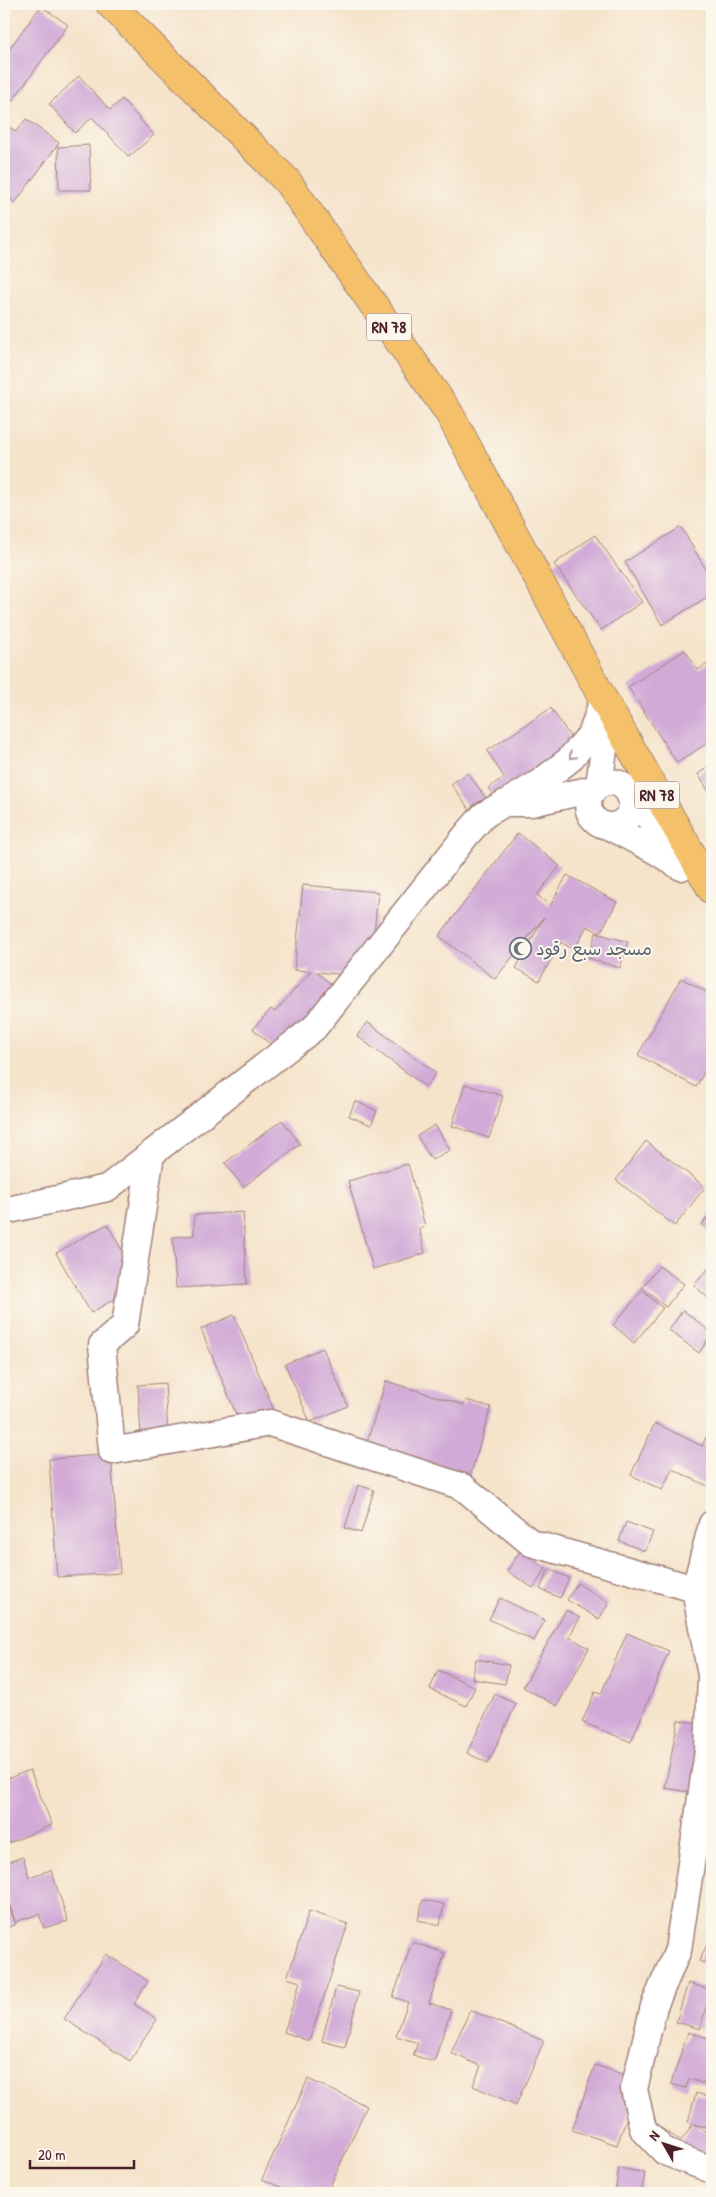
<svg xmlns="http://www.w3.org/2000/svg" width="716" height="2197" font-family="'Patrick Hand','Playpen Sans Arabic',sans-serif">
<rect width="100%" height="100%" fill="#fbf7ec"/>
<filter id="ink" filterUnits="userSpaceOnUse"><feTurbulence type="fractalNoise" baseFrequency=".02" numOctaves="2"/><feDisplacementMap in="SourceGraphic" scale="10" xChannelSelector="R" yChannelSelector="G"/><feConvolveMatrix kernelMatrix="1 2 1 2 8 2 1 2 1" color-interpolation-filters="sRGB"/></filter>
<filter id="wash" filterUnits="userSpaceOnUse"><feTurbulence type="fractalNoise" baseFrequency=".0096" numOctaves="4" result="noise"/><feDisplacementMap in="SourceGraphic" scale="20" xChannelSelector="R" yChannelSelector="G"/><feGaussianBlur stdDeviation="1.12" result="paint"/><feColorMatrix in="noise" values="0 0 0 0 0 0 0 0 0 0 0 0 0 0 0 0 0 1.4 0 .05"/><feComposite in="paint" operator="in"/></filter>
<g filter="url(#wash)">
<rect width="100%" height="100%" fill="#f5e3ca"/>
<g id="blocks">
<!-- building -->
<g fill="#d1aad7">
<path d="M 41,6 L 68,25 L 12,101 L 10,99 L 4,107 L 4,56 Z"/>
<path d="M 79,76 L 110,110 L 122,99 L 154,135 L 129,157 L 92,117 L 75,133 L 49,104 Z"/>
<path d="M 26,119 L 59,143 L 15,203 L 4,194 L 4,123 L 16,132 Z"/>
<path d="M 89,145 L 91,190 L 59,190 L 58,147 Z"/>
<path d="M 681,527 L 712,580 L 712,594 L 662,625 L 625,562 Z"/>
<path d="M 595,535 L 642,602 L 601,630 L 554,564 Z"/>
<path d="M 685,650 L 698,670 L 712,661 L 712,740 L 677,763 L 628,687 Z"/>
<path d="M 551,708 L 579,750 L 499,804 L 488,788 L 504,777 L 487,751 Z"/>
<path d="M 712,764 L 712,797 L 698,774 Z"/>
<path d="M 468,773 L 491,805 L 474,816 L 451,784 Z"/>
<path d="M 518,833 L 560,866 L 537,895 L 550,906 L 567,875 L 617,902 L 600,933 L 587,926 L 574,950 L 561,942 L 539,981 L 516,968 L 544,917 L 495,979 L 439,936 Z"/>
<path d="M 303,885 L 378,892 L 370,977 L 317,972 L 336,989 L 280,1053 L 253,1029 L 271,1009 L 275,1012 L 311,971 L 294,970 Z"/>
<path d="M 596,933 L 628,942 L 620,968 L 588,958 Z"/>
<path d="M 681,978 L 712,995 L 712,1058 L 696,1087 L 638,1055 Z"/>
<path d="M 367,1022 L 436,1073 L 426,1087 L 357,1036 Z"/>
<path d="M 465,1084 L 503,1096 L 489,1138 L 452,1126 Z"/>
<path d="M 355,1101 L 377,1111 L 371,1125 L 349,1116 Z"/>
<path d="M 282,1120 L 300,1144 L 243,1187 L 225,1163 Z"/>
<path d="M 435,1125 L 450,1150 L 432,1160 L 417,1136 Z"/>
<path d="M 646,1141 L 705,1187 L 675,1226 L 616,1180 Z"/>
<path d="M 408,1164 L 425,1226 L 419,1228 L 425,1253 L 373,1269 L 348,1181 Z"/>
<path d="M 712,1210 L 712,1232 L 702,1225 Z"/>
<path d="M 243,1212 L 247,1284 L 176,1288 L 173,1237 L 194,1235 L 194,1215 Z"/>
<path d="M 107,1224 L 141,1283 L 91,1313 L 56,1253 Z"/>
<path d="M 659,1266 L 684,1284 L 666,1307 L 642,1288 Z"/>
<path d="M 709,1268 L 712,1271 L 712,1302 L 694,1285 Z"/>
<path d="M 642,1291 L 663,1308 L 634,1343 L 613,1325 Z"/>
<path d="M 683,1310 L 712,1333 L 699,1353 L 669,1330 Z"/>
<path d="M 234,1315 L 280,1424 L 246,1438 L 201,1329 Z"/>
<path d="M 323,1348 L 348,1406 L 310,1422 L 285,1364 Z"/>
<path d="M 386,1381 L 464,1405 L 466,1400 L 491,1407 L 468,1483 L 364,1451 Z"/>
<path d="M 165,1383 L 169,1452 L 142,1454 L 138,1385 Z"/>
<path d="M 655,1423 L 702,1446 L 712,1425 L 712,1488 L 672,1469 L 662,1490 L 631,1475 Z"/>
<path d="M 111,1454 L 120,1573 L 57,1577 L 49,1459 Z"/>
<path d="M 358,1485 L 374,1490 L 361,1533 L 345,1528 Z"/>
<path d="M 626,1522 L 653,1532 L 645,1551 L 619,1541 Z"/>
<path d="M 520,1551 L 546,1569 L 533,1588 L 507,1571 Z"/>
<path d="M 549,1569 L 569,1578 L 560,1598 L 540,1589 Z"/>
<path d="M 577,1583 L 609,1603 L 599,1619 L 567,1600 Z"/>
<path d="M 500,1598 L 545,1620 L 534,1641 L 489,1619 Z"/>
<path d="M 566,1610 L 580,1618 L 569,1637 L 589,1648 L 557,1706 L 523,1687 Z"/>
<path d="M 627,1633 L 669,1651 L 631,1742 L 582,1722 L 595,1692 L 601,1694 Z"/>
<path d="M 476,1659 L 509,1665 L 505,1684 L 472,1679 Z"/>
<path d="M 438,1670 L 475,1687 L 466,1706 L 430,1689 Z"/>
<path d="M 495,1694 L 516,1704 L 488,1763 L 467,1753 Z"/>
<path d="M 678,1720 L 708,1725 L 695,1793 L 665,1788 Z"/>
<path d="M 30,1770 L 52,1825 L 4,1845 L 4,1780 Z"/>
<path d="M 23,1857 L 29,1877 L 51,1870 L 68,1921 L 44,1928 L 39,1914 L 15,1922 L 4,1885 L 4,1863 Z"/>
<path d="M 4,1895 L 16,1924 L 4,1929 Z"/>
<path d="M 423,1900 L 444,1904 L 440,1925 L 418,1920 Z"/>
<path d="M 309,1911 L 348,1924 L 309,2041 L 284,2032 L 300,1982 L 287,1978 Z"/>
<path d="M 712,1935 L 712,1967 L 699,1961 Z"/>
<path d="M 412,1942 L 445,1953 L 429,2003 L 451,2010 L 434,2062 L 413,2055 L 418,2043 L 396,2036 L 408,2002 L 393,1997 Z"/>
<path d="M 106,1954 L 148,1981 L 134,2004 L 157,2019 L 130,2061 L 64,2019 Z"/>
<path d="M 688,1983 L 711,1990 L 700,2029 L 676,2022 Z"/>
<path d="M 336,1987 L 359,1992 L 345,2047 L 322,2041 Z"/>
<path d="M 470,2010 L 544,2041 L 516,2105 L 473,2086 L 481,2066 L 451,2053 Z"/>
<path d="M 688,2032 L 712,2039 L 712,2086 L 689,2079 L 686,2088 L 671,2084 Z"/>
<path d="M 595,2065 L 640,2080 L 617,2145 L 572,2130 Z"/>
<path d="M 308,2079 L 367,2106 L 327,2193 L 294,2193 L 262,2179 Z"/>
<path d="M 696,2093 L 712,2098 L 712,2129 L 694,2124 L 712,2136 L 712,2144 L 690,2177 L 645,2147 L 658,2126 L 681,2141 L 693,2124 L 688,2122 Z"/>
<path d="M 619,2168 L 645,2173 L 641,2193 L 615,2193 Z"/>
</g>
</g>
</g>
<g filter="url(#ink)">
<use href="#blocks" fill-opacity="0" stroke="#a0817a" stroke-width="1"/>
<g fill="none" stroke-linecap="round" stroke-linejoin="round">
<defs>
<g id="minor">
<circle cx="610" cy="804" r="22"/>
<path d="M 599,784 L 605,743 L 604,712"/>
<path d="M 630,796 L 688,863"/>
<path d="M 511,800 L 542,781 L 569,760 L 592,733 L 603,699"/>
<path d="M 608,826 L 656,851 L 681,867"/>
<path d="M 151,1154 L 125,1325 L 102,1345 L 112,1451 L 270,1423 L 463,1487 L 531,1543 L 695,1589"/>
<path d="M 4,1211 L 107,1188 L 314,1028 L 468,833 L 484,815 L 505,803 L 531,803 L 593,789"/>
<path d="M 712,1524 L 695,1589 L 711,1675 L 708,1751 L 678,1950 L 654,2006 L 634,2089 L 643,2129 L 665,2152 L 712,2170"/>
</g>
<path id="primary" d="M 110,4 L 287,181 L 449,413 L 603,699 L 712,890"/>
</defs>
<!-- minor casing -->
<use href="#minor" stroke="#a0817a" stroke-width="29"/>
<!-- primary casing -->
<use href="#primary" stroke="#a0817a" stroke-width="30"/>
<!-- minor -->
<use href="#minor" stroke="#fff" stroke-width="26"/>
<!-- primary -->
<use href="#primary" stroke="#f4c16a" stroke-width="28"/>
</g>
<!-- one-way arrows -->
<defs><path id="oneway-chevron" d="M-2-3.5L2.5 0L-2 3.5" fill="none" stroke-width="1.6" stroke-linecap="round" stroke-linejoin="round" transform="scale(1.25)"/></defs>
<use stroke="#ae9aa0" href="#oneway-chevron" transform="translate(572 756) rotate(133)"/>
</g>
<!-- icons -->
<defs>
<symbol id="mosque-ring" viewBox="-11 -11 22 22"><circle r="9.5" fill="#fbf7ec" stroke="#6b7280" stroke-width="1.5"/><path d="M3.5-4.9A6 6 0 1 0 3.5 4.9A5 5 0 1 1 3.5-4.9Z" fill="#6b7280"/></symbol>
</defs>
<g fill-rule="evenodd">
<use href="#mosque-ring" x="508" y="936" width="25" height="25"/>
</g>
<g text-anchor="middle" stroke-width="4" stroke-linejoin="round" paint-order="stroke">
<!-- shield labels -->
<g fill="#fbf7ec" stroke="#7f6065" stroke-width="1">
<rect x="366.5" y="313.5" width="45" height="27" rx="4"/>
<rect x="634.5" y="781.5" width="45" height="27" rx="4"/>
</g>
<g font-size="16" font-weight="bold" fill="#4a1f2b">
<text x="389" y="333">RN 78</text>
<text x="657" y="801">RN 78</text>
</g>
<!-- worship labels -->
<g font-size="18" fill="#5b616d" stroke="#fbf7ec" text-anchor="start">
<text x="536" y="955">مسجد سبع رقود</text>
</g>
</g>
<!-- margin -->
<rect width="716" height="2197" fill="none" stroke="#fbf7ec" stroke-width="20"/>
<!-- north arrow -->
<g transform="translate(664 2144) rotate(309)" stroke="#fbf7ec" stroke-width="4" paint-order="stroke">
<path d="M0-4L9 19L0 12L-9 19Z" fill="#4a1f2b"/>
<text y="-8" font-size="14" font-weight="bold" text-anchor="middle" fill="#4a1f2b">N</text>
</g>
<!-- scale -->
<path d="M30 2160v8h104v-8" fill="none" stroke="#4a1f2b" stroke-width="2.5"/>
<text x="38" y="2160" font-size="15" fill="#4a1f2b" stroke="#fbf7ec" stroke-width="4" paint-order="stroke">20 m</text>
</svg>
